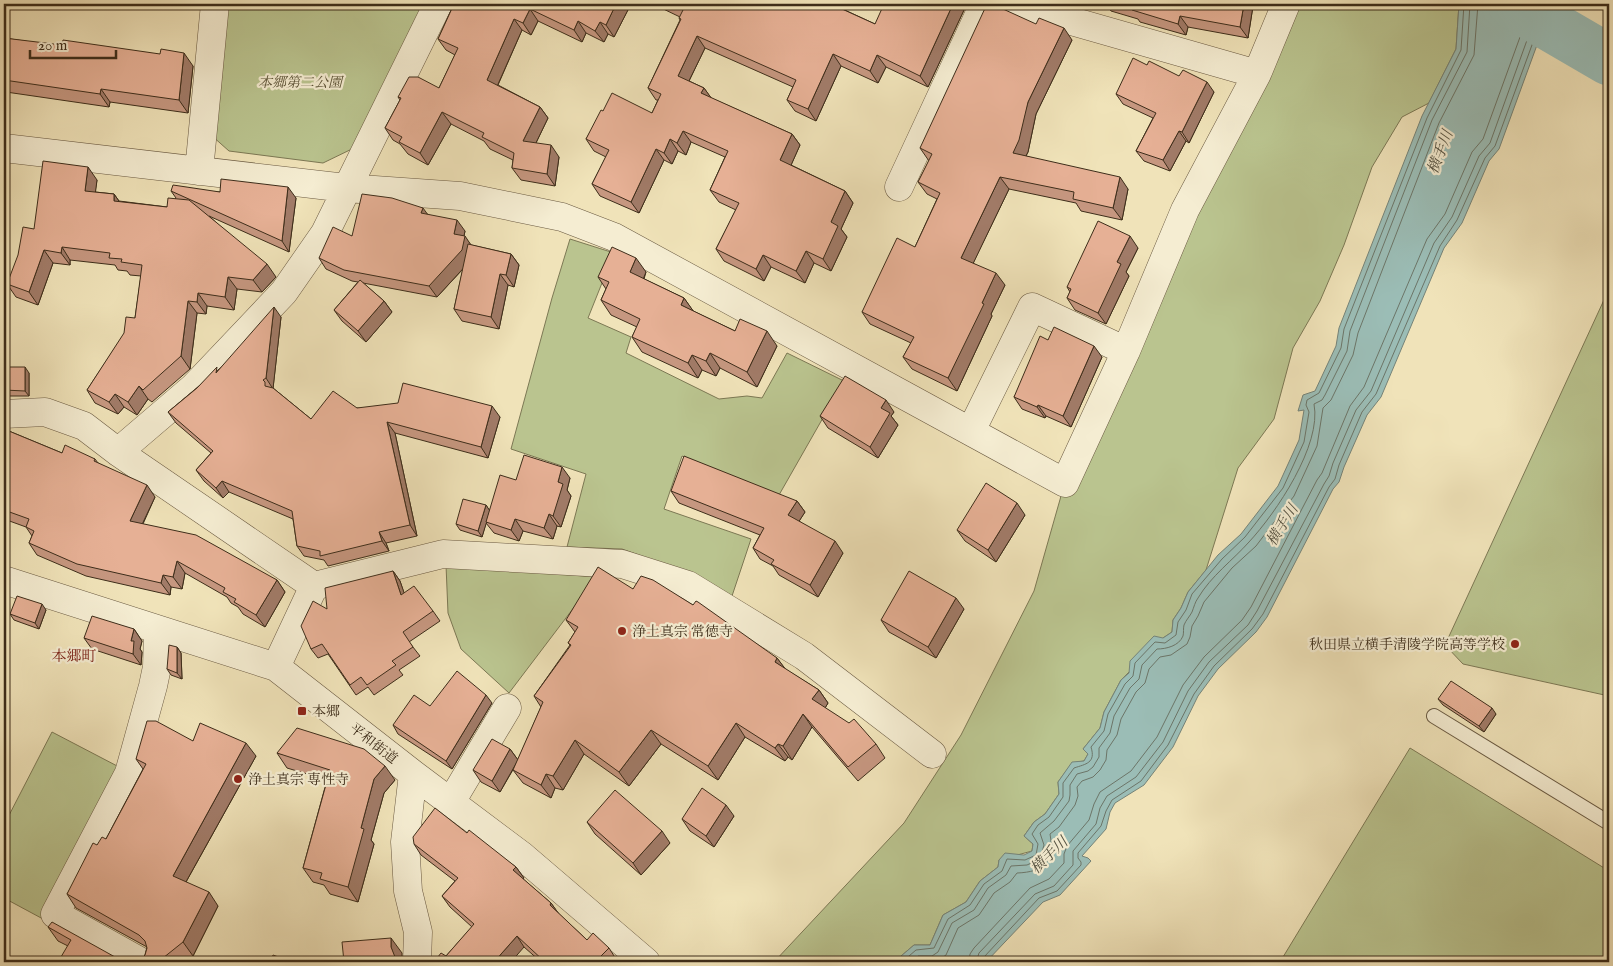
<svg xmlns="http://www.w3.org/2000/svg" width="1613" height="966" font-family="'IM FELL English','Noto Serif JP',serif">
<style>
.green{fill:#bac48f;stroke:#7c7854}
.water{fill:#9bbdb6;stroke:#758378}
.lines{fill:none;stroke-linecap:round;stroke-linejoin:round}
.shore{stroke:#6c7568;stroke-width:1}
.river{stroke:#9bbdb6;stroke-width:51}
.lane-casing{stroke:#6a5a42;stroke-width:16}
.street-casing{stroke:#6a5a42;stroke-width:29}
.lane{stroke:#f5edd2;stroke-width:14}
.street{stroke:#f5edd2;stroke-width:28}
.wall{fill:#c69780;stroke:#3d2d1a}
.shaded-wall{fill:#a17b68;stroke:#3d2d1a}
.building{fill:#e6b095;stroke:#3d2d1a}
.poi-dot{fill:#8f2418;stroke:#f5edd2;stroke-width:2}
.labels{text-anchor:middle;stroke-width:4.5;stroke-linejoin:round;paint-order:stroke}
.park-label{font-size:14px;font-style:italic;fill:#5c5337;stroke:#f5edd2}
.poi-label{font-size:14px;fill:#3d2d1a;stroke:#f5edd2;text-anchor:start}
.street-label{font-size:14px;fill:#3d2d1a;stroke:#f5edd2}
.water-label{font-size:15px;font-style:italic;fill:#545141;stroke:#f5edd2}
.neighbourhood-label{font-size:15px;fill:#7a1f14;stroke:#f5edd2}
</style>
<rect width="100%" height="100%" fill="#f0e3b9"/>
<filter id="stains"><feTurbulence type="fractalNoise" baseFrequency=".004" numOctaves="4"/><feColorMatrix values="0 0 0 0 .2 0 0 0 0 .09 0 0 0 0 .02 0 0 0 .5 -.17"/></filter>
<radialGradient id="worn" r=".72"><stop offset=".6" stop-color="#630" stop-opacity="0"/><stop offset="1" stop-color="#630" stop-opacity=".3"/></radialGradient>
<!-- green -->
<path class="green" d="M226 4H427L356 147 323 163 229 151 211 135Z
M1286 4H1459L1456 49 1429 103 1402 117 1372 167 1344 245 1320 301 1293 348 1274 419 1238 468 1206 570 1188 592 1181 608 1173 620 1172 632 1163 638 1121 680 1104 712 1100 728 1083 749 1088 754 1084 761 1072 763 1058 782 1059 794 1045 814 1034 822 1024 836 1033 844 1032 851 999 860 998 867 980 881 966 902 943 915 930 945H914L894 962H774L904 823 961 735 1034 591 1065 482Z
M570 239 614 253 588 318 631 337 626 353 719 399 747 396 762 398 787 353 844 381 779 495 682 456 664 509 751 539 732 596 688 573 622 549 567 547 586 474 511 449 552 298Z
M1609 289V696L1463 664 1445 645Z
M446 565 597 577 509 693 461 649 448 613Z
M52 732 121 768 43 919 4 898V825Z
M1410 748 1609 871V962H1280Z"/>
<!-- water -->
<path class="water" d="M1459 4H1552L1499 149 1489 161 1462 223 1444 248 1381 397 1367 415 1344 467 1339 482 1333 489 1267 617 1256 632 1218 669 1198 696 1173 747 1144 785 1115 803 1110 812 1106 829 1082 856 1088 858 1091 861 1060 895 1043 902 986 962H894L914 945H930L943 915 966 902 980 881 998 867 999 860 1005 853 1024 855 1032 851 1033 844 1024 836 1034 822 1045 814 1059 794 1058 782 1072 762 1084 761 1088 754 1083 749 1100 728 1104 712 1121 680 1129 673 1130 661 1154 636 1163 638 1172 632 1173 620 1181 608 1188 592 1218 555 1241 534 1278 486 1299 440 1304 410 1298 411 1303 395 1315 391 1336 346 1339 328 1422 116 1456 49Z"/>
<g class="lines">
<!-- shore -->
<path class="shore" d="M902 962 916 950 934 948 948 919 970 905 984 884 1002 871 1007 859 1025 860 1036 855 1038 844 1032 834 1038 825 1049 817 1063 797V783L1074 768C1086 764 1096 763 1091 747L1104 731 1108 714 1125 684 1133 676 1135 663 1155 642 1165 643 1176 635 1178 622 1186 610 1192 594 1222 559 1245 537 1283 488 1304 442 1309 412 1306 405 1307 400 1319 393 1341 348 1344 329 1427 118 1461 50 1464 4
M912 962 918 956H932L938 952 952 923 974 910 988 888 1006 875 1011 866 1027 865 1040 859 1044 845 1040 833 1054 821 1069 801 1070 795V785L1077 774 1088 771 1093 767 1099 757V748L1110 733 1114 716 1130 688 1139 679 1142 665 1157 649C1166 649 1179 646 1183 636 1184 632 1183 629 1184 625 1186 620 1190 616 1192 612 1194 607 1195 602 1198 598 1211 576 1233 560 1249 542 1276 513 1322 445 1314 404L1322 400 1325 395 1347 351 1350 331 1432 120 1467 52 1470 4
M936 962 946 955 958 928 979 915 994 893 1010 882 1017 873C1044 872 1055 862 1050 834L1059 827 1075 805 1078 796 1077 787 1082 781 1093 777 1100 770 1106 760 1107 750 1117 735 1121 719 1136 692 1145 683 1149 669 1160 657 1171 655 1187 644 1190 637 1192 626 1198 616 1204 602 1232 568 1256 546 1294 496 1317 446 1323 408 1331 400 1353 355 1358 333 1439 123 1474 55 1478 4
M969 962 970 954 974 948 1030 888 1049 879 1064 863V854L1067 846 1089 820 1094 804 1100 792 1131 771 1157 737 1183 685 1204 657 1242 620 1251 607 1317 480 1322 473 1350 406 1364 387 1427 239 1445 214 1472 152 1483 139 1532 4
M976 962 979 953 1035 894 1054 886 1073 865V851L1096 824 1100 808 1107 796 1136 777 1163 742 1188 691 1209 662 1248 625 1257 611 1324 484 1329 476 1333 463 1356 410 1371 391 1434 243 1452 217 1479 156 1490 143 1540 4
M982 962 984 957 1039 898 1057 891 1081 865V862L1078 858V853L1101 826 1106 811 1112 800 1141 781 1168 745 1194 694 1214 666 1252 629 1263 614 1329 487 1335 479 1339 465 1362 412 1376 394 1440 246 1457 220 1485 158 1495 146 1547 4"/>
<!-- river -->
<path class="river" d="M1513 4 1609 60"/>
<defs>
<path id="lane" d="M1434 716 1609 823"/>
<path id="street" d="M1012 4 1257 74
M4 148 346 188 460 196 562 217 614 237 1065 483 1126 351 1185 210 1257 74 1286 4
M199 171 215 4
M899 187 984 4
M4 414 45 412 84 426 118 452 314 586 443 554 622 564 688 585 804 656 932 754
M971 431 1032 307 1126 351
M118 452 194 387 284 292 325 233 438 4
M4 580 276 667 413 774 521 855 646 962
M276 667 314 586
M413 774 405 842 408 891 418 932 417 962
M451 802 507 708
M141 962 55 914 129 773 153 686 157 667 158 630"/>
</defs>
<!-- lane casing -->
<use href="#lane" class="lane-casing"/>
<!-- street casing -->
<use href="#street" class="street-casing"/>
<!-- lane -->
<use href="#lane" class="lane"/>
<!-- street -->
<use href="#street" class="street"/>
</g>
<!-- wall -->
<path class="wall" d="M454 4H631L614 37 608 34 604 42 586 33 582 42 538 21 531 35 522 30 498 85 540 107 548 118 536 143 559 157 555 186 521 180 512 168 513 160 490 149 484 141 451 124 428 165 408 154 400 144 393 140 385 128 400 100 398 97 439 88 455 55 446 50 438 39Z
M653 4H834L836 6 875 24 964 10 928 87 886 67 878 83 841 66 816 121 795 111 787 100 793 87 705 48 689 81 704 88 711 98 792 134 800 145 791 165 845 191 853 203 841 229 847 237 831 271 814 263 805 283 771 267 764 281 724 261 716 249 736 210 719 202 710 190 725 157 691 142 686 155 678 151 672 164 664 160 639 213 600 196 592 184 606 157 594 151 586 139 603 111 652 113 658 100H656L648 88 680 20 679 18 680 17Z
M1106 4H1265L1264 7 1253 6 1248 38 1188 27 1186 35 1140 22 1138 19 1111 11Z
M1036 24 1072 40 1036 114 1028 152 1026 156 1128 189 1122 220 1081 211 1076 203 1009 189 973 263 1005 285 991 314 992 316 957 391 912 369 903 357 911 343 870 324 862 312 915 247 937 199 927 194 918 182 929 161 920 148Z
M4 38 193 66 188 113 110 102 109 107 6 92 4 106Z
M1147 65 1214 92 1189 143 1186 141 1170 171 1144 161 1136 151 1153 118 1123 104 1116 94Z
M97 180 95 192 114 194 119 201 167 207 176 198 171 191 220 192 296 198 289 252 209 216 276 277 262 292 237 289 234 310 207 306 206 314 197 313 190 369 152 402 148 399 137 415 124 407 118 414 95 403 87 390 135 318 141 276 130 275 127 271 118 270 115 265 70 260V265L53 263 38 305 16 297 7 284 34 229Z
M427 214 465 231 464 236 471 245 511 254 519 265 514 287 508 285 499 329 462 321 454 309 463 269 437 297 363 283 384 301 392 312 366 342 342 321 334 310 358 282 352 281 326 269 319 258 352 236Z
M1138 248 1126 272 1129 276 1106 324 1075 310 1067 298 1070 292 1067 287Z
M646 272 644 279 684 298 693 311 735 331 777 346 757 387 720 368 716 376 702 370 698 378 642 352 632 337 637 327 611 315 601 300 606 289 598 277Z
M281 317 273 388 311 419 357 408 500 417 488 458 395 433 417 536 386 543 389 551 328 566 324 560 304 556 297 546 293 519 229 492 223 498 204 481 196 470 211 453 176 423 168 412Z
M1048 340 1102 357 1071 427 1046 416 1045 418 1022 409 1014 397Z
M4 367 29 373V396H4Z
M894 412 891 416 898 425 878 458 828 428 820 416Z
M4 429 62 453 95 459 98 463 155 497 143 524 277 580 285 592 265 627 243 614 238 607 231 603 227 597 185 573 182 589 171 587 170 595 86 576 37 555 29 543 32 536 26 527 4 519Z
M570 478 567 490 571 496 561 527 557 526 553 539 523 531 519 541 494 533 486 523 482 537 460 530 456 524 486 505 489 510 516 480Z
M671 491 797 501 805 512 799 521 843 553 818 597 779 575 773 566 760 559 753 548 760 535 679 503Z
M1025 515 996 562 965 541 957 530Z
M393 571 400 581 404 593 433 611 440 621 409 642 420 656 399 670 403 675 374 695 368 687 356 695 328 654 318 658 311 649 327 609Z
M633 589 777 658 785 669 819 690 828 703 825 708 876 744 885 758 858 781 812 727 792 760 788 757 785 761 745 737 718 780 661 744 629 786 584 754 563 790 555 788 551 798 523 783 513 770 514 768 500 792 481 782 473 770 510 749 518 760 541 707 534 696 570 645 568 643 575 632 566 620Z
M964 609 936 658 889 632 881 620Z
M46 610 39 629 14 620 10 614Z
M134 629 142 641 140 649 142 652 141 665 92 649 84 638Z
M177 647 181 653 182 679 171 675 167 669Z
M1438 699 1496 714 1484 732 1443 705Z
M492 703 452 769 398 734 393 725Z
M193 741 256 756 186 882 218 906 193 956 185 962H138L145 955 147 947 76 908 67 894 97 845 106 839 143 769 136 759Z
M277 753 395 780 384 793 371 840 374 844 358 902 330 894 324 885 313 882 303 868 327 780 287 768Z
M734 816 714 847 690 831 682 819Z
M587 822 670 843 641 875 595 834Z
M467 833 516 867 524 878 523 879 551 903 558 913 587 940 609 948 616 959 613 962H541L524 947 434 962 446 956 472 927 450 907 442 896 455 881 421 855 414 844Z
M48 927 125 962 68 946 58 941Z"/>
<!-- shaded-wall -->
<path class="shaded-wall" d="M616 4H631L614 37 606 25Z
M953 4H960L964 10 928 87 920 76Z
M1244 4H1252L1253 6 1248 38 1240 27Z
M530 9 538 21 531 35 523 23Z
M1180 16 1188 27 1186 35 1178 24Z
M514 19 522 30 495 91 487 80Z
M578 21 586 33 582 42 574 30Z
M600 22 608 34 604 42 595 31Z
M1064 28 1072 40 1036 114 1028 152 1021 165 1013 153 1028 102Z
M697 36 705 48 686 87 678 76Z
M184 53 193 66 188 113 179 100Z
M833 54 841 66 816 121 808 109Z
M877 55 886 67 878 83 870 71Z
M1207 82 1214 92 1189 143 1182 132Z
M704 88 712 99 701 93Z
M101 89 110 102 109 107 100 94Z
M4 90 6 92 4 106Z
M540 107 548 118 531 153 523 141Z
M442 112 451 124 428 165 420 153Z
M683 131 691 142 686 155 677 143Z
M1179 131 1186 141 1170 171 1163 160Z
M792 134 800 145 788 172 780 160Z
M670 139 678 151 672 164 664 153Z
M551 145 559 157 555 186 547 174Z
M656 149 664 160 639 213 631 202Z
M88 167 97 180 94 204 85 191Z
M1000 177 1009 189 970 270 961 258Z
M1120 177 1128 189 1122 220 1113 208Z
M288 187 296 198 289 252 282 241Z
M845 191 853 203 841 229 847 237 831 271 823 259 831 222Z
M114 194 123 207 114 201Z
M423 208 431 219 421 213Z
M457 220 465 231 462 245 454 234Z
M465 236 473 248 470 261 437 297 429 286Z
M1130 236 1138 248 1126 272 1129 276 1106 324 1098 313 1117 262Z
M62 247 70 260V265L61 253Z
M44 250 53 263 38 305 29 292Z
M806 251 814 263 805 283 796 271Z
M511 254 519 265 514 287 506 275Z
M763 255 771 267 764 281 756 269Z
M636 258 646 272 640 287 630 272Z
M267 264 276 277 262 292 253 280Z
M996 273 1005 285 991 314 992 316 957 391 948 378 982 303Z
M500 274 508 285 499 329 491 317Z
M228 277 237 289 234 310 225 297Z
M198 293 207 306 206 314 197 302Z
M684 298 694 312 681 305Z
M188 301 197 313 190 369 181 356Z
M384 301 392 312 366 342 358 331Z
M274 307 281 317 273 389 266 378Z
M767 331 777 346 757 387 747 372Z
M1094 346 1102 357 1071 427 1063 416Z
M710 353 720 368 716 376 706 361Z
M692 355 702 370 698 378 688 363Z
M25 367 29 373V396L25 391Z
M139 386 148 399 137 415 128 402Z
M115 394 124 407 118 414 109 402Z
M886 400 894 412 891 416 898 425 878 458 870 447 881 408Z
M1038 405 1046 416 1045 418 1037 407Z
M492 406 500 417 488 458 481 447Z
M387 422 395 433 417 536 410 525Z
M562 467 570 478 567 490 571 496 561 527 553 516 558 482Z
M222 481 229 492 223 498 216 488Z
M147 485 155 497 138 533 130 521Z
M797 501 805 512 796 526 788 515Z
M1017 503 1025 515 996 562 988 550Z
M486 505 490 511 482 537 478 531Z
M549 514 557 526 553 539 544 528Z
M515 519 523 531 519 541 511 530Z
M379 532 386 543 389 551 382 541Z
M835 541 843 553 818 597 810 585Z
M177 561 185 573 182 589 173 577Z
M393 571 400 581 408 604 401 595Z
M163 575 171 587 170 595 161 583Z
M277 580 285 592 265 627 256 615Z
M956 598 964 609 936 658 928 647Z
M42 604 46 610 39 629 35 623Z
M134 629 142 641 140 649 142 652 141 665 133 654 131 641Z
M177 647 181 653 182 679 177 673Z
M777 658 787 671 775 662Z
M819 690 828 703 822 713 812 699Z
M4 691 8 698 4 710Z
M486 695 492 703 452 769 446 761Z
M1492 708 1496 714 1484 732 1479 726Z
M803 714 812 727 792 760 783 746Z
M736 723 745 737 718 780 708 766Z
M651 730 661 744 629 786 619 772Z
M575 740 584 754 563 790 553 776Z
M246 743 256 756 182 889 173 876Z
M778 744 788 757 785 761 775 748Z
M510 749 518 760 500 792 492 781Z
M385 766 395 780 384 793 371 840 374 844 358 902 348 887 361 828 374 779Z
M546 774 555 788 551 798 541 785Z
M726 805 734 816 714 847 706 836Z
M662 831 670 843 641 875 633 863Z
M516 867 524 878 521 881 513 870Z
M209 892 218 906 193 956 183 942Z
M551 903 559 914 550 905Z
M517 936 524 947 511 962H494Z
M391 938 402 953V962H396L391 947Z"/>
<!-- building -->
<path class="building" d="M454 4H616L606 25 600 22 595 31 578 21 574 30 530 9 523 23 514 19 487 80 540 107 523 141 551 145 547 174 512 168 514 153 482 137 484 133 442 112 420 153 399 142 402 137 385 128 401 98 398 97 409 77H418L439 88 458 48 438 39Z
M670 4H831L875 24 884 4H953L920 76 877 55 870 71 833 54 808 109 787 100 796 80 697 36 678 76 704 88 701 93 792 134 780 160 845 191 831 222 838 226 823 259 806 251 796 271 763 255 756 269 716 249 739 203 710 190 728 151 683 131 677 143 670 139 664 153 656 149 631 202 592 184 609 150 586 139 601 110 603 111 612 93 652 113 661 94 648 88 681 19 679 18 683 10Z
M987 4H992L1036 24 1039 18 1064 28 1028 102 1019 140 1013 153 1120 177 1113 208 1073 199 1074 192 1000 177 961 258 996 273 982 303 984 304 948 378 903 357 914 337 862 312 897 238 915 247 940 193 918 182 932 154 920 148Z
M1117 4H1244L1240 27 1180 16 1178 24 1132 10 1133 8Z
M4 38 62 45 63 40 160 54 161 49 184 53 179 100 101 89 100 94 4 80Z
M1133 58 1147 65 1149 61 1179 76 1183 70 1207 82 1182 132 1179 131 1163 160 1136 151 1156 113 1116 94Z
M43 161 88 167 85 191 114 194V201L167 207 168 198 189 200 267 264 253 280 228 277 225 297 198 293 197 302 188 301 181 356 143 390 139 386 128 402 115 394 109 402 87 390 124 333 126 317 135 318 142 265 121 262 122 259 109 258 110 253 62 247 61 253 44 250 29 292 7 284 18 255 23 227 34 229Z
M221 179 288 187 282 241 171 191 173 185 220 192Z
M362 194 392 198 423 208 421 213 457 220 454 234 465 236 462 250 429 286 344 270 319 258 333 227 352 236Z
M1098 221 1130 236 1117 262 1121 264 1098 313 1067 298 1071 289 1067 287Z
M468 244 511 254 506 275 500 274 491 317 454 309Z
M612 247 636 258 630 272 684 298 681 305 735 331 740 319 767 331 747 372 710 353 706 361 692 355 688 363 632 337 640 319 601 300 609 282 598 277Z
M360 280 384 301 358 331 334 310Z
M274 307 266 378 263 380 265 382V386L273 388 311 419 333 391 357 408 398 403 403 383 492 406 481 447 387 422 410 525 379 532 382 541 320 556V551L297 546 292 511 222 481 216 488 196 470 213 451 168 412 197 388 217 367 216 373Z
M1054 327 1094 346 1063 416 1038 405 1037 407 1014 397 1040 336 1048 340Z
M4 367H25V391L4 390Z
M845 376 886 400 881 408 890 413 870 447 820 416Z
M4 429 62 453 65 445 95 459 94 461 147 485 130 521 196 535 277 580 256 615 234 602 236 599 223 592 225 588 177 561 173 577 163 575 161 583 77 564 29 543 34 531 26 527 29 519 4 510Z
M524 455 562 467 558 482 563 484 553 516 549 514 544 528 515 519 511 530 486 522 500 475 516 480Z
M684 456 797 501 788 515 835 541 810 585 771 564 774 560 753 548 764 528 671 491Z
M986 483 1017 503 988 550 957 530Z
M463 499 486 505 478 531 456 524Z
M598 567 633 589 641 576 653 580 693 605 696 601 698 602 777 658 775 662 819 690 812 699 849 723 854 719 876 744 848 767 803 714 783 746 778 744 775 748 736 723 708 766 651 730 619 772 575 740 553 776 546 774 541 785 513 770 543 702 534 696 571 645 568 643 578 627 566 620Z
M393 571 401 595 414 586 433 611 403 632 413 647 392 661 396 665 367 685 361 677 350 685 322 644 311 649 301 626 313 601 327 609 325 588Z
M909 571 956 598 928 647 881 620Z
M17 596 42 604 35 623 10 614Z
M92 616 134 629 131 641H134L133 654 84 638Z
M169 645 177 647V673L167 669Z
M457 671 486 695 446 761 393 725 414 695 430 706Z
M1451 681 1492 708 1479 726 1438 699Z
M147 721H156L193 741 200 723 246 743 173 876 209 892 183 942 158 962H138L145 955 147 948 145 941 139 935 67 894 93 843 97 845 102 837 106 839 146 764 136 759Z
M297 728 364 749 385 766 374 779 361 828 364 829 348 887 320 879 322 873 303 868 330 770 277 753Z
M492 739 510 749 492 781 473 770Z
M702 788 726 805 706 836 682 819Z
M615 790 662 831 633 863 587 822Z
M435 808 467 833 469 830 516 867 513 870 551 903 550 905 587 940 593 933 609 948 595 962H545L517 936 494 962H434L441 953 446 956 474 924 442 896 458 878 414 844 413 837Z
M52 922 124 962H125H58L71 940 48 927Z
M391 938V947L395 957 396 962H344L342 942Z
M273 955 292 962H270Z"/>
<!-- markers -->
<g class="poi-dot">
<circle cx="622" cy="631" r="5"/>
<circle cx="1515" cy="644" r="5"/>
<rect x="297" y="706" width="10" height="10" rx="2.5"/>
<circle cx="238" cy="779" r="5"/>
</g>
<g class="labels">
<!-- park labels -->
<g class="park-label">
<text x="300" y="87">本郷第二公園</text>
</g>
<!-- poi labels -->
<g class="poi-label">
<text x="632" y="636">浄土真宗 常徳寺</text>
<text x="1505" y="649" text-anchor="end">秋田県立横手清陵学院高等学校</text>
<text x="312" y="716">本郷</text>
<text x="248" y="784">浄土真宗 専性寺</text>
</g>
<!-- street labels -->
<g class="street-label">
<text transform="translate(374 743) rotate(38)" y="5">平和街道</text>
</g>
<!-- water labels -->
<g class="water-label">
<text transform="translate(1440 152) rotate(-69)" y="5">横手川</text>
<text transform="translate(1282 525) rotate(-58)" y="5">横手川</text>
<text transform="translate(1049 855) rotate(-44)" y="5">横手川</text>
</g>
<!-- neighbourhood labels -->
<g class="neighbourhood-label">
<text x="74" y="661">本郷町</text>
</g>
</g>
<!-- margin -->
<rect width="1613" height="966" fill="none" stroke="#f0e3b9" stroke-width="20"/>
<rect x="5" y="5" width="1603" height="956" fill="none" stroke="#3d2d1a" stroke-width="2.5"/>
<rect x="10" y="10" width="1593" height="946" fill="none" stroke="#3d2d1a"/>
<!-- scale -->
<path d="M30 50v8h86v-8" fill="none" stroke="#3d2d1a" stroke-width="2.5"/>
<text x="38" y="50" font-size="15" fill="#3d2d1a" stroke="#f5edd2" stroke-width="4" paint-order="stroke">20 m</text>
<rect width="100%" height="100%" filter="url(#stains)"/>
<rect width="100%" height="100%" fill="url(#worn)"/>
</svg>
